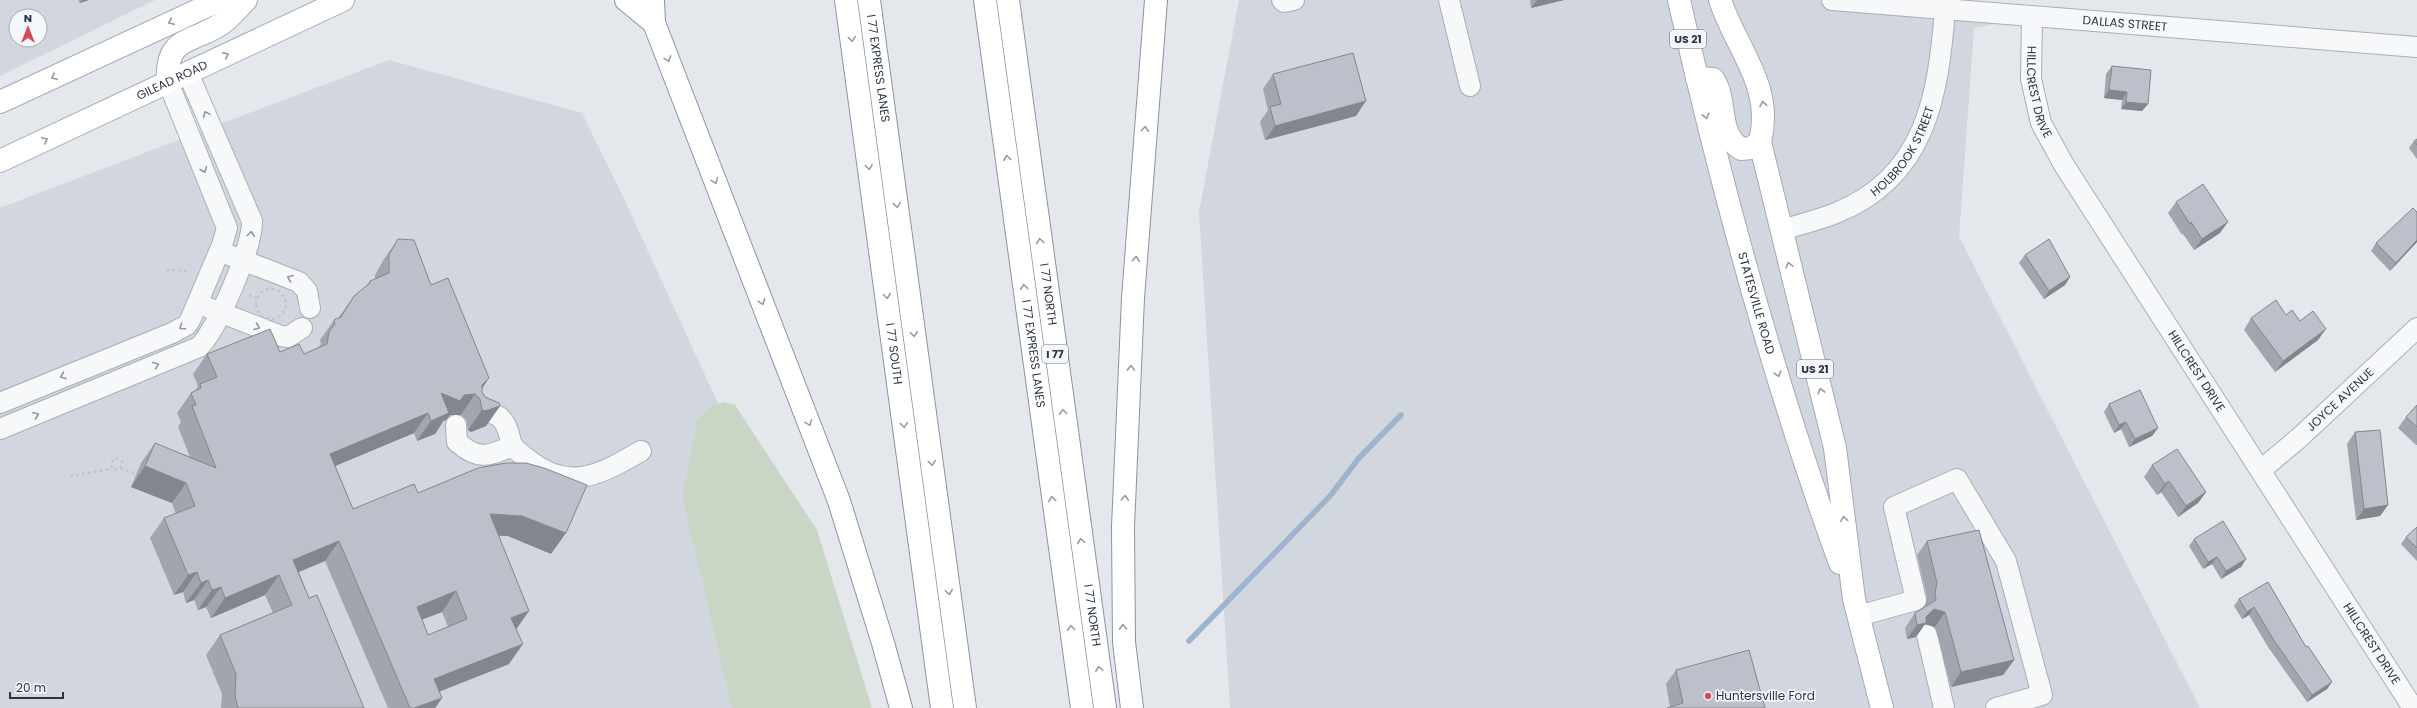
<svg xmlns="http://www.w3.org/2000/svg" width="2417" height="708" font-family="Poppins,sans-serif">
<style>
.built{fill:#d2d6de;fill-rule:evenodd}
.green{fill:#c9d6c5}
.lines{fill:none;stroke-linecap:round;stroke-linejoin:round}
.stream{stroke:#9fb4cc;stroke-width:5.5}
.minor-casing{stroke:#a9aeb7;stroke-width:22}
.major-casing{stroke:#a3abb8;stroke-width:24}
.highway-casing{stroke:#8b94a3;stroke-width:24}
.path{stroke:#c2c5cb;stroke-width:2.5;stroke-dasharray:3 3;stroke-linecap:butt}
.minor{stroke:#f7f8fa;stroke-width:20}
.major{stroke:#fff;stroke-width:22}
.highway{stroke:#fff;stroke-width:22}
.wall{fill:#a1a5ae;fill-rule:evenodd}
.shaded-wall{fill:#83868d}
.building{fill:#bbc0ca;stroke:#83868d;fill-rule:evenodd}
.oneway{stroke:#959aa2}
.oneway2{stroke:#9196a0}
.poi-dot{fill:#d1495b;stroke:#f4f6f9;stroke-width:1.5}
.labels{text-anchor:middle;stroke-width:3.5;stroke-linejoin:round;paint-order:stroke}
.shield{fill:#f4f6f9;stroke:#676e7b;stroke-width:1}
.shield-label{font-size:11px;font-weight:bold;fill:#2b3445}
.street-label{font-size:12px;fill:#2b3445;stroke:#f4f6f9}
.poi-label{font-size:12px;fill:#2b3445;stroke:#f4f6f9;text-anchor:start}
</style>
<rect width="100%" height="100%" fill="#e4e7ec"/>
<!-- built -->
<path class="built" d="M0 0H155L0 76ZM16 16H40V40H16Z
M1239 0H1921L2032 17 1974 28 1959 237 2200 708H1230L1199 212Z
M389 60 582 113 625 201 738 447 814 708H0V208Z"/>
<!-- green -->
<path class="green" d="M723 402 735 405 817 530 872 708H732L682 496 697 421 710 407Z"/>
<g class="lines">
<!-- stream -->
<path class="stream" d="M1189 641 1330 496 1359 458 1401 415"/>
<defs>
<g id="minor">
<path d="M1282 0 1284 2 1294 0"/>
<path d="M1449 0 1470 86"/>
<path id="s1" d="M1832 0 2417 47"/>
<path id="s2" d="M2032 17 2031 79 2041 123 2064 165 2413 708"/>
<path id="s3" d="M1781 230C1799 225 1818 220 1836 213 1926 177 1938 96 1945 10"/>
<path d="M229 255 299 282 307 291 310 308"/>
<path d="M209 308 281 336 288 337 302 328"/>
<path d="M0 403 172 333 187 325 191 318 222 245 227 228 168 82"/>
<path d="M479 409C497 414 504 416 509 434 510 438 511 443 513 446 516 451 524 456 529 460 570 493 603 473 641 451"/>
<path d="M456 425 457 442C479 461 488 456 513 446"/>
<path d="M0 429 199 347C217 330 253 246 252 221L188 73"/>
<path id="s4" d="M2261 470 2299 438 2417 328"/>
<path d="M1858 616 1916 600 1894 507 1957 479 2006 561 2042 695 1996 708"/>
<path d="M1927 635 1944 708"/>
</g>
<g id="major">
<path id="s5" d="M1679 0C1722 190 1773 380 1840 563"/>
<path d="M1720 0C1737 51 1774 86 1760 142L1835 448 1854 599 1882 708"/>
<path d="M1697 78 1713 79C1728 100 1716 133 1741 149L1751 148 1760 142"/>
<path d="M168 82C165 36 191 44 221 24 230 18 238 8 246 0"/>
<path d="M0 102 220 0"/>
<path id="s6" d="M0 161 343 0"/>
</g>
<g id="highway">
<path d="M626 0 654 23"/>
<path d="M653 0 654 23 839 501 883 643 901 708"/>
<path id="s7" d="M846 0 942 708"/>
<path id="s8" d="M869 0 965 708"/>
<path id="s9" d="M985 0 1082 708"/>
<path id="s10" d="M1008 0 1105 708"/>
<path d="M1132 708 1124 642 1123 527 1133 298 1156 0"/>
</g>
</defs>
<!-- minor casing -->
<use href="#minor" class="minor-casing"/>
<!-- major casing -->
<use href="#major" class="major-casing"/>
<!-- highway casing -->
<use href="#highway" class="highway-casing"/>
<!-- path -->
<path class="path" d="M166 270 190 271
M256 304a15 15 0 1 1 30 0a15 15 0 1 1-30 0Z
M249 295 258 298
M121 469 122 461 116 458 113 460 111 465 114 470 121 469 136 474
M70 476 112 469"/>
<!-- minor -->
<use href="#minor" class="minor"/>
<!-- major -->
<use href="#major" class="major"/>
<!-- highway -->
<use href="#highway" class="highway"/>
</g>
<!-- wall -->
<path class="wall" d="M78 0H89L80 3Z
M1530 0H1564L1531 8Z
M2112 66 2148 104 2142 111 2121 109 2122 100 2104 98 2106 74Z
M1273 74 1356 116 1265 140 1260 122 1268 110 1263 89Z
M2417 139V159L2409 148 2414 141Z
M2176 202 2220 233 2194 250 2183 234 2182 235 2168 213Z
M2417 212V242L2390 271 2371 251 2376 243Z
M398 239 431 285 482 388V392L485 397 500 406 486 426 471 432 468 430 466 419 461 415H450L445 421 444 420 435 434 417 441 414 433 335 466 353 509 418 493 551 554 508 536H499L516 630 509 664 439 692 442 698 435 708H388L325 561 299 572 309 598 364 708H221L222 694 206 655 220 635 273 613 265 595 211 618 206 607 198 610 194 600 186 603 183 592 174 595 150 538 164 518 176 514 172 503 131 487 141 463 155 443 190 457 178 427 181 422 177 413 191 393 195 391 198 386 193 374 207 354 280 352 304 354 318 348 321 344 320 340 334 320 338 318 354 296 365 288 370 281 375 279V275L384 259ZM442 612 448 627 428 635 422 619Z
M2025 255 2070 277 2065 285 2044 299 2019 263Z
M2286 315 2300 321 2318 340 2275 372 2244 330 2251 318Z
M2109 404 2158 428 2152 436 2129 447 2121 429 2114 433 2104 412Z
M2417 405V445H2416L2398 428 2406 417Z
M2355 432 2388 505 2380 516 2356 520 2347 444Z
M2152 465 2206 492 2198 503 2178 517 2161 492 2157 495 2144 477Z
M2417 527V561L2401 544 2406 537Z
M2194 539 2246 559 2241 567 2221 579 2212 564 2203 569 2189 546Z
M1927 541 2014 660 2003 675 1951 687 1935 627 1925 624 1916 637 1907 639 1905 628 1915 613 1925 607 1927 597 1917 555Z
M2268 582 2306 647 2332 682 2327 689 2307 702 2268 647 2249 615 2242 619 2234 606 2239 599Z
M1676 670 1765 708 1670 707 1666 684Z"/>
<!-- shaded-wall -->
<path class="shaded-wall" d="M82 0H89L80 3Z
M1537 0H1564L1531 8Z
M2109 90 2127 92 2122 100 2104 98Z
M1366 101 1356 116 1265 140 1275 126Z
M2126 102 2148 104 2142 111 2121 109Z
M2228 222 2220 233 2194 250 2202 239Z
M2417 240V242L2390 271 2396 263Z
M2070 277 2065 285 2044 299 2049 291Z
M2326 329 2318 340 2275 372 2283 361Z
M489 378 477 396 482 385Z
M441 393 464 395 475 394 461 415H450L445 421 444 420 435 434 417 441 431 421 428 413 414 433 316 474 330 454Z
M500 406 486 426 471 432 468 430 482 410Z
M2126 422 2121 429 2114 433 2119 425Z
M2158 428 2152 436 2129 447 2135 439Z
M145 466 186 483 172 503 131 487Z
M2169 481 2161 492 2157 495 2165 484Z
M2206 492 2198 503 2178 517 2186 506Z
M2388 505 2380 516 2356 520 2364 509Z
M490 514 522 516 566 533 551 554 508 536 476 534Z
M339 541 325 561 281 579 293 560Z
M2217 557 2212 564 2203 569 2208 562Z
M2246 559 2241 567 2221 579 2226 571Z
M197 572 183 592 174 595 188 575Z
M279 575 265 595 211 618 225 598Z
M208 580 194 600 186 603 201 583Z
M221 587 206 607 198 610 212 590Z
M456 591 442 612 403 627 417 607Z
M2254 607 2249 615 2242 619 2247 612Z
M1934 609 1945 612 1935 627 1925 624 1916 637 1907 639 1917 625Z
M529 611 515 631 511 618Z
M523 644 509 664 420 699 434 679Z
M2014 660 2003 675 1951 687 1961 672Z
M2332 682 2327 689 2307 702 2312 695Z
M442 698 435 708H414Z"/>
<!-- building -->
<path class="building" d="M1353 53 1366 101 1275 126 1270 107 1281 104 1273 74Z
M2112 66 2151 70 2148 104 2126 102 2127 92 2109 90Z
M2417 139V145L2414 141Z
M2203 184 2228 222 2202 239 2191 222 2190 224 2176 202Z
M2413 208 2417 212V240L2396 263 2376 243Z
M398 239 414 240 431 285 448 278 489 378 482 385V392L485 397 499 403 500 406 485 411 482 410 480 399 475 394 464 395 460 401 441 393 449 413 431 421 428 413 330 454 353 509 414 484 418 493 478 468 506 463H526L544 468 587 485 566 533 522 516 490 514 529 611 511 618 523 644 434 679 442 698 414 708H410L339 541 293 560 309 598 317 595 364 708H238L235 696 236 674 220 635 292 605 279 575 225 598 221 587 212 590 208 580 201 583 197 572 188 575 164 518 195 506 186 483 145 466 155 443 216 468 192 406 196 405 191 393 201 388 200 384 217 377 207 354 270 329 280 352 299 344 304 354 327 344 329 332 335 324 334 320 341 317 354 296 370 283V281L389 273V255ZM456 591 467 619 428 635 417 607Z
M2049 239 2070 277 2049 291 2025 255Z
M2276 300 2286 315 2292 310 2300 321 2313 311 2326 329 2283 361 2251 318Z
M2140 390 2158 428 2135 439 2126 422 2119 425 2109 404Z
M2417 405V427L2406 417Z
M2380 430 2388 505 2364 509 2355 432Z
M2177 449 2206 492 2186 506 2169 481 2165 484 2152 465Z
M2223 521 2246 559 2226 571 2217 557 2208 562 2194 539Z
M2417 527V548L2406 537Z
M1979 530 2014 660 1961 672 1945 612 1934 609 1926 617V623L1917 625 1915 613 1936 600 1935 593 1937 583 1927 541Z
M2268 582 2306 647 2308 646 2332 682 2312 695 2273 639 2254 607 2247 612 2239 599Z
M1749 650 1765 708H1667L1683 703 1676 670Z"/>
<!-- one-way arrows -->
<defs><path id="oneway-chevron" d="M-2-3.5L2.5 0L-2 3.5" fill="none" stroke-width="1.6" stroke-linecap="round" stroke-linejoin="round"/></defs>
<g class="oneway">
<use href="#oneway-chevron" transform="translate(171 22) rotate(155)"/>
<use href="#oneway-chevron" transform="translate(852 39) rotate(82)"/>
<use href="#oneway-chevron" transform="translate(226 55) rotate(-25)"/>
<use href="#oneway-chevron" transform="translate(668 59) rotate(69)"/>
<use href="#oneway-chevron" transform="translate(54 77) rotate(155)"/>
<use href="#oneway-chevron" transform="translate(1763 104) rotate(-100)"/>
<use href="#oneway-chevron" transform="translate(1706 116) rotate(76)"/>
<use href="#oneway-chevron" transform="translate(1145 129) rotate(-85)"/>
<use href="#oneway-chevron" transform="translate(45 140) rotate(-25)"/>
<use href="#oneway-chevron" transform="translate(1007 158) rotate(-97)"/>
<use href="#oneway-chevron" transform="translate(869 167) rotate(82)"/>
<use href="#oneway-chevron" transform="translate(715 181) rotate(69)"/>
<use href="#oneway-chevron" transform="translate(897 205) rotate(82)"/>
<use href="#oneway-chevron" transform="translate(1040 241) rotate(-97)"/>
<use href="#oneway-chevron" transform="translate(1136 259) rotate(-86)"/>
<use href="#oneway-chevron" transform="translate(1789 265) rotate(-104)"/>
<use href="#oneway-chevron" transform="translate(1024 287) rotate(-97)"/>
<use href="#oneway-chevron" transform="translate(887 296) rotate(82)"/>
<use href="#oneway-chevron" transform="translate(762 302) rotate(69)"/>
<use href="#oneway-chevron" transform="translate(914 334) rotate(82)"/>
<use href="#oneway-chevron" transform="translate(1131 368) rotate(-88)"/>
<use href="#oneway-chevron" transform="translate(1778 374) rotate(73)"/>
<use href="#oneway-chevron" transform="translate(1821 391) rotate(-104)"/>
<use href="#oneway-chevron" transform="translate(1063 412) rotate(-98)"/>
<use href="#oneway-chevron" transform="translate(809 423) rotate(69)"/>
<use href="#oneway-chevron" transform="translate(904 425) rotate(82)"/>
<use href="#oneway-chevron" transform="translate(932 463) rotate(82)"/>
<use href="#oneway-chevron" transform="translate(1125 498) rotate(-87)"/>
<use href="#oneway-chevron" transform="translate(1052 499) rotate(-98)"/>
<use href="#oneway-chevron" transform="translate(1844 519) rotate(-97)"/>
<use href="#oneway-chevron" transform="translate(1081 541) rotate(-98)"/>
<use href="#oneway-chevron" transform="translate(949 592) rotate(82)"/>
<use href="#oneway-chevron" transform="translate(1123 627) rotate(-91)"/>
<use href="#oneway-chevron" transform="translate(1071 628) rotate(-98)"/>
<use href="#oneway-chevron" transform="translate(1099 669) rotate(-98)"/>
</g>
<g class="oneway2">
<use href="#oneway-chevron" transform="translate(206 114) rotate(-114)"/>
<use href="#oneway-chevron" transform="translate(204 170) rotate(67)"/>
<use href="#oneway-chevron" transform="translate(251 234) rotate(-83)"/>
<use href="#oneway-chevron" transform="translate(290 278) rotate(-158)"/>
<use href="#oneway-chevron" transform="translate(182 327) rotate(145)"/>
<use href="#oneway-chevron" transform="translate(257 327) rotate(21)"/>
<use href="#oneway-chevron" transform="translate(156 365) rotate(-23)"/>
<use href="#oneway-chevron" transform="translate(63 376) rotate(158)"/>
<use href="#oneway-chevron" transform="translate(36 415) rotate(-22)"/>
</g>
<!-- markers -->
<circle class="poi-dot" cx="1708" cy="696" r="4"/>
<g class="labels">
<!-- shield labels -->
<g class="shield">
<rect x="1670" y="30" width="36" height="18" rx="3"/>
<rect x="1042" y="345" width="26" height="18" rx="3"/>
<rect x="1797" y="360" width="36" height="18" rx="3"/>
</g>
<g class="shield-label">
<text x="1688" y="43">US 21</text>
<text x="1055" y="358">I 77</text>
<text x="1815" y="373">US 21</text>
</g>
<!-- street labels -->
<g class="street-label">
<text dy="4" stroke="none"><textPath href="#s1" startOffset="294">DALLAS STREET</textPath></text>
<text dy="4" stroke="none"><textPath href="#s8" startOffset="69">I 77 EXPRESS LANES</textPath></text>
<text dy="4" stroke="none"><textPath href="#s6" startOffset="190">GILEAD ROAD</textPath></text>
<text dy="4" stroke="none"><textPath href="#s2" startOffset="76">HILLCREST DRIVE</textPath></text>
<text dy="4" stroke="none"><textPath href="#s3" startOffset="152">HOLBROOK STREET</textPath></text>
<text dy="4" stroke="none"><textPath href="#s10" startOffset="297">I 77 NORTH</textPath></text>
<text dy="4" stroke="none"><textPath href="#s5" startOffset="313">STATESVILLE ROAD</textPath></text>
<text dy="4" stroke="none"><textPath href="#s7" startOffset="357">I 77 SOUTH</textPath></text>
<text dy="4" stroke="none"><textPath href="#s9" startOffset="357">I 77 EXPRESS LANES</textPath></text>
<text dy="4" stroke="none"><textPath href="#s2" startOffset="400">HILLCREST DRIVE</textPath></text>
<text dy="4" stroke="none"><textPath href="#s4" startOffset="106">JOYCE AVENUE</textPath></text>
<text dy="4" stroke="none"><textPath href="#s10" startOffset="621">I 77 NORTH</textPath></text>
<text dy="4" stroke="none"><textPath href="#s2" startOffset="724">HILLCREST DRIVE</textPath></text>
</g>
<!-- poi labels -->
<g class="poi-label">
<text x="1716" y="700">Huntersville Ford</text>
</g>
</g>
<!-- north arrow -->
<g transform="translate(28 28)"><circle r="19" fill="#f4f6f9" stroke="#a4a8b1"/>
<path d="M0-3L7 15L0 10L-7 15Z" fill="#d1495b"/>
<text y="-6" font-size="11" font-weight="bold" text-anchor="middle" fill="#2b3445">N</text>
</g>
<!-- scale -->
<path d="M10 692v6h53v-6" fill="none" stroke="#2b3445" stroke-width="2"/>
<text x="16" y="692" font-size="12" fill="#2b3445" stroke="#f4f6f9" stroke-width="3" paint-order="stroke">20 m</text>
</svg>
